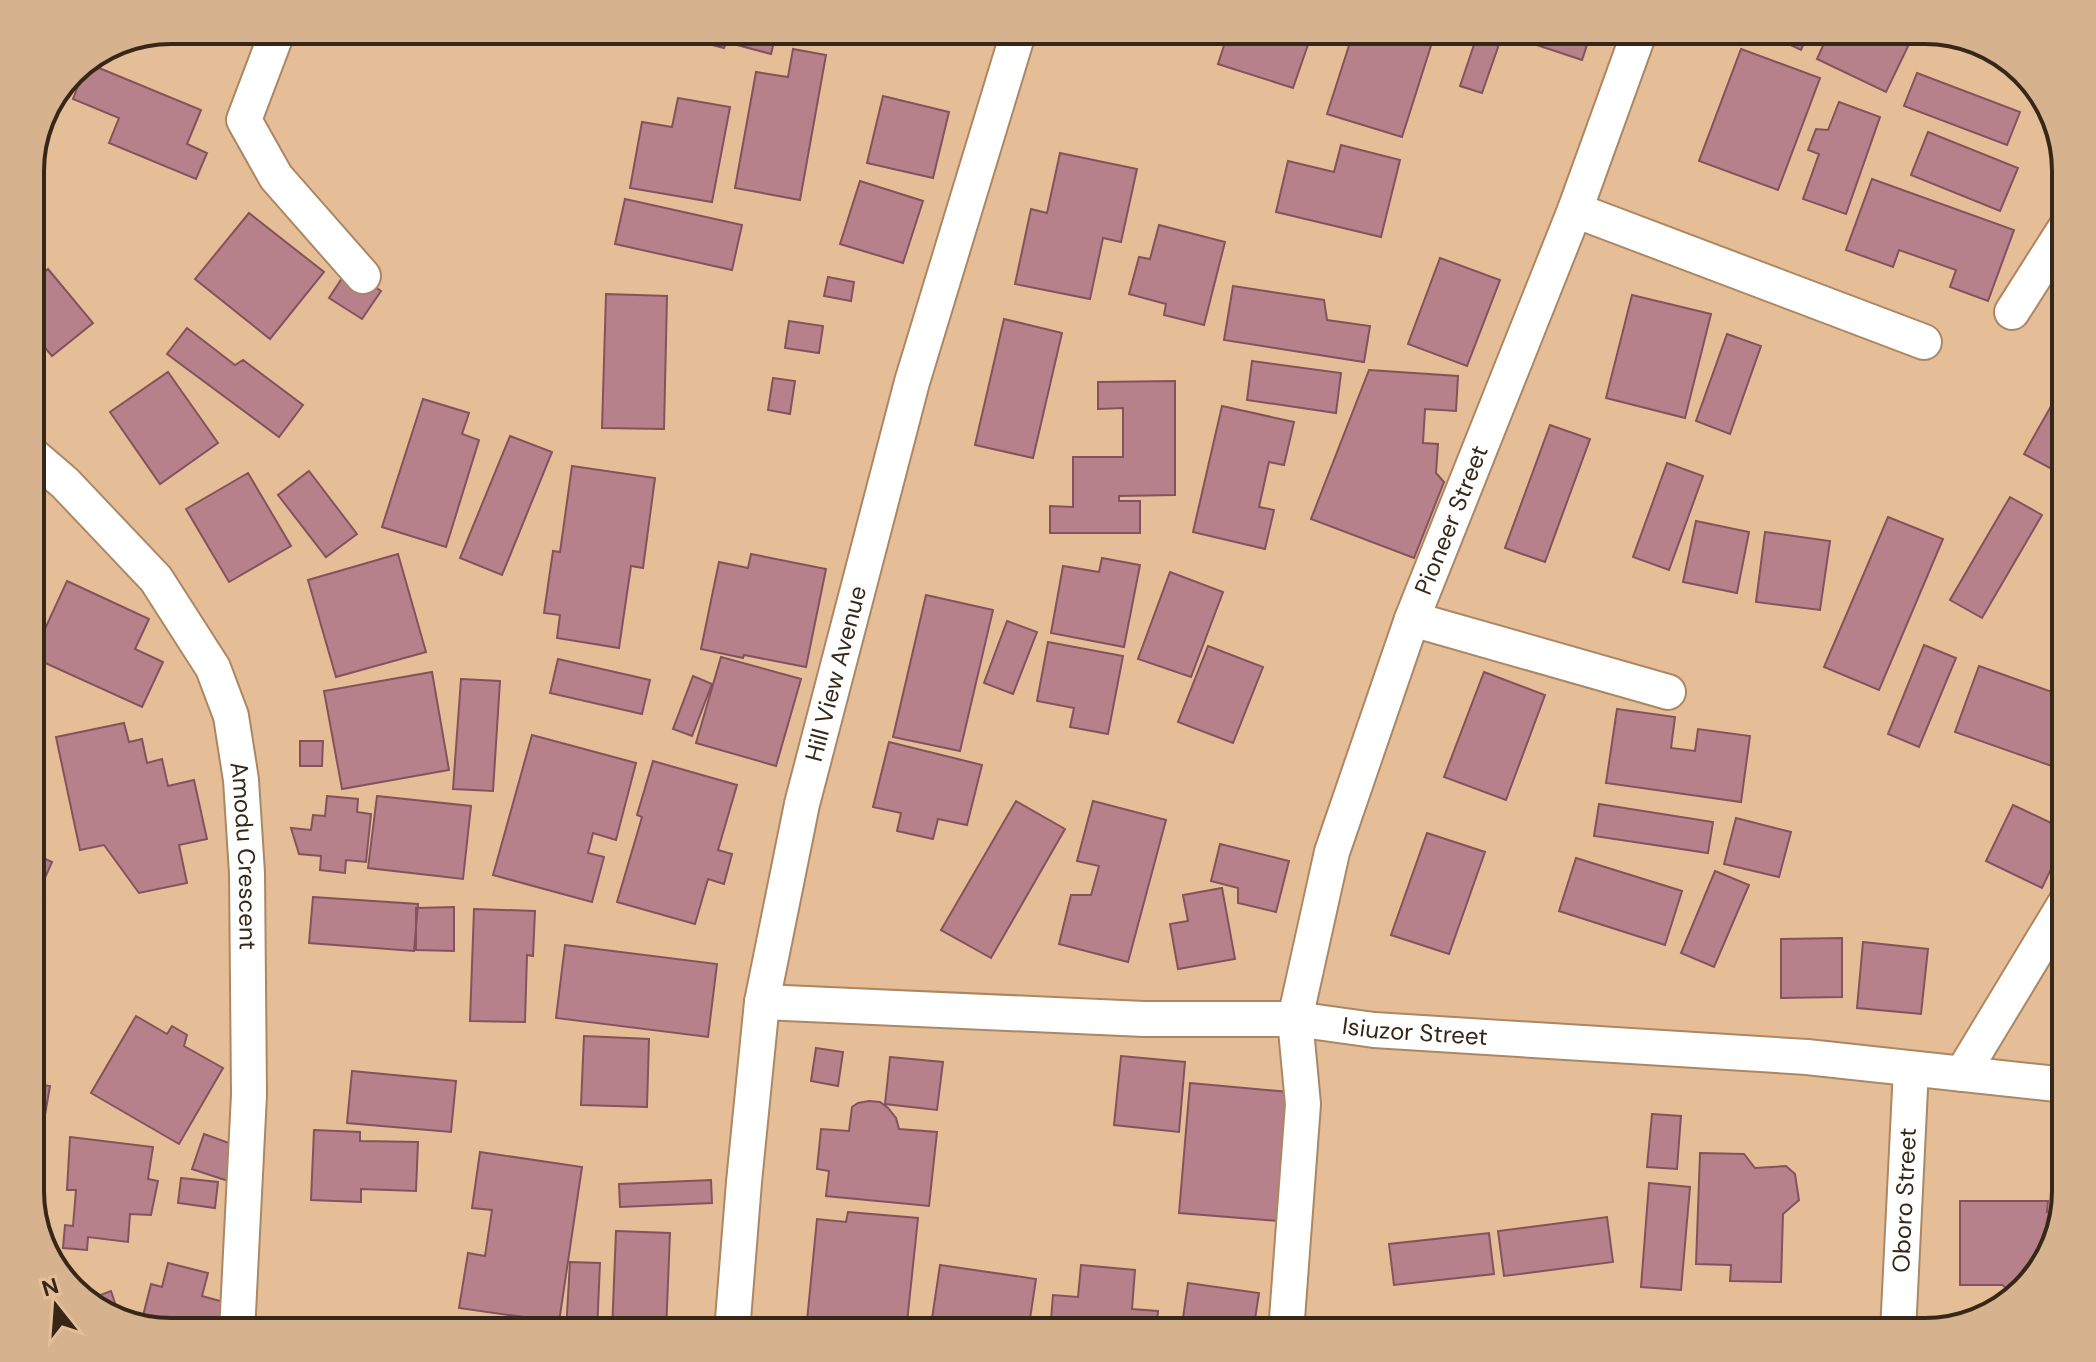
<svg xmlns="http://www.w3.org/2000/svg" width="2096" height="1362" font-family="'DM Sans',sans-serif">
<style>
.building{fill:#b6818b;stroke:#84525d;stroke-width:2}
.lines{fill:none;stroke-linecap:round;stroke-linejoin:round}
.minor-casing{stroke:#ac8763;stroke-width:38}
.minor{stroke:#fff;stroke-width:34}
.labels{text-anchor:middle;stroke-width:8;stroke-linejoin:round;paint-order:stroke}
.street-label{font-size:24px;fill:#362718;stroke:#e5be98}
.rim{fill:none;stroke:#362718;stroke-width:4}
</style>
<rect width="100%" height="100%" fill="#e5be98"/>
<!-- building -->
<path class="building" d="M232 30H264L259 42Z
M696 30H777L771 54 726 42 724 48 693 40Z
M1229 30H1313L1293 88 1218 64Z
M1354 30H1436L1402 137 1327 114Z
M1479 30H1504L1482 93 1460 86Z
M1535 30H1592L1582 60 1531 43Z
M1759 30H1810L1801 50Z
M1830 30H1888L1911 40 1886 92 1817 59Z
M793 49 826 55 800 200 735 188 756 72 788 77Z
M1741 49 1820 78 1778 190 1699 161Z
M87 63 201 110 187 144 207 153 196 179 109 143 119 118 73 99Z
M1917 73 2020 112 2007 145 1904 106Z
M883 96 949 112 933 178 867 163Z
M678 98 730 107 712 202 630 188 642 122 672 127Z
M1839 102 1880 117 1846 214 1803 199 1819 154 1808 150 1816 129 1828 130Z
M1928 132 2018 168 2000 211 1911 175Z
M1341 145 1400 160 1381 237 1276 212 1288 161 1334 172Z
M1060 153 1137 169 1121 242 1103 238 1090 299 1015 284 1031 209 1047 213Z
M1872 179 2014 230 1988 301 1950 287 1956 270 1899 250 1893 267 1846 250Z
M860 181 923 201 903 263 840 244Z
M625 199 742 225 732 270 615 244Z
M249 213 324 272 270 339 195 279Z
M1159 225 1225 242 1204 325 1164 315 1166 304 1129 294 1139 257 1150 259Z
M1440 258 1500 280 1467 366 1408 344Z
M48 269 93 323 52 356 42 344 30 353V283Z
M348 269 381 291 362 319 329 298Z
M828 277 854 282 851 301 824 296Z
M1233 286 1324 300 1327 320 1370 326 1364 362 1224 340Z
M606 294 667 296 664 429 602 428Z
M1632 295 1711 314 1685 418 1606 398Z
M1004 319 1062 333 1033 458 975 445Z
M789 321 823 326 819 353 785 348Z
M187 328 235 365 243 360 303 405 279 437 167 354Z
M1727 334 1761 346 1730 434 1696 421Z
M1252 361 1341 373 1336 413 1247 400Z
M1369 370 1458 376 1456 411 1425 409 1423 443 1438 444 1436 473 1444 482 1414 558 1311 519Z
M168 372 218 443 160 484 110 412Z
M773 378 795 381 790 414 768 410Z
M1175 381V495L1119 496V501H1140V533H1050V506L1073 507V457H1123V408L1098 409V382Z
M2059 392 2066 396 2065 476 2024 454Z
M423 399 469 413 462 434 479 440 446 547 382 527Z
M1222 406 1294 422 1284 465 1269 462 1259 507 1274 510 1265 549 1193 532Z
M1550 425 1590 439 1545 562 1505 548Z
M510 436 552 452 502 575 460 558Z
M1667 463 1703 476 1669 570 1633 557Z
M572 466 655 478 643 568 631 566 619 648 557 638 560 615 544 613 553 551 560 552Z
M309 471 357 534 326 557 278 495Z
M248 473 291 546 229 582 186 509Z
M2010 497 2042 515 1982 618 1950 600Z
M1888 517 1943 539 1879 690 1824 667Z
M1696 521 1749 532 1737 593 1683 582Z
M1765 532 1830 541 1820 610 1756 602Z
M398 554 426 652 336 677 308 580Z
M751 554 826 569 806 667 744 655 743 658 701 649 719 562 748 568Z
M1102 558 1140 565 1124 647 1051 633 1063 566 1099 572Z
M1170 572 1223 592 1191 677 1138 659Z
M67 581 149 619 135 649 163 662 142 707 32 657Z
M926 595 993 610 960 751 893 737Z
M2066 595V628L2053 621Z
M1007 621 1037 632 1013 694 984 683Z
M1048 642 1123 656 1108 734 1070 727 1074 708 1037 701Z
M1924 645 1956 658 1919 747 1888 734Z
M1208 646 1263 667 1233 743 1178 722Z
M721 657 801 679 776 766 696 743Z
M558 659 650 680 642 714 550 693Z
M1979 666 2066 697V771L1955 732Z
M432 672 449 770 342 789 324 691Z
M1484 672 1545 695 1506 800 1444 777Z
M30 674 44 680 30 709Z
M693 676 712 684 692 736 673 729Z
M461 679 500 681 493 791 453 789Z
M1617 709 1675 717 1671 748 1695 751 1698 729 1750 736 1741 802 1606 783Z
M124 723 129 742 142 739 147 763 162 759 168 786 194 780 207 839 179 845 187 883 139 893 104 845 80 850 56 737Z
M532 735 636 763 616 840 593 833 588 853 604 857 592 902 493 875Z
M300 741H323L322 766H300Z
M889 742 982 765 967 825 938 819 933 839 897 831 901 813 873 807Z
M653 761 737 785 718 850 732 854 724 884 708 879 695 924 617 902 642 817 637 815Z
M327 796 358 799 357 812 371 814 366 862 346 860 345 873 320 870 321 856 299 854 291 828 311 830 313 815 325 816Z
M377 796 471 806 463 879 368 868Z
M1016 801 1065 829 991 958 941 930Z
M1093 801 1166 820 1128 962 1059 944 1071 895H1091L1099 866 1077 861Z
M1599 804 1713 822 1708 853 1594 836Z
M2013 805 2066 830V838L2042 888 1986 861Z
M1736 818 1791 832 1779 877 1724 864Z
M1427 833 1485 852 1449 954 1391 935Z
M1220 844 1289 861 1276 912 1238 903V888L1211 881Z
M30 852 52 862 36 898 45 902 30 934Z
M1576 858 1682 891 1665 945 1559 911Z
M1715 871 1749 885 1714 967 1681 953Z
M1222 888 1235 959 1178 969 1170 924 1188 921 1183 895Z
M313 897 418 904 414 951 309 943Z
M454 907V951L416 950V908Z
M474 909 535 911 533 956 527 955 525 1022 470 1021Z
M1842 938V997L1781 998V939Z
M1863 942 1928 949 1921 1014 1857 1008Z
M565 945 717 964 708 1037 556 1018Z
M136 1016 167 1034 172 1026 187 1035 184 1046 223 1068 179 1144 91 1093Z
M584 1036 649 1039 647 1107 581 1105Z
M816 1048 843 1052 838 1086 811 1081Z
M1121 1056 1185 1062 1179 1132 1114 1125Z
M890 1057 943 1062 937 1110 885 1104Z
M352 1071 456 1081 451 1132 347 1123Z
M30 1083 50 1086 45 1115 30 1113Z
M1190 1083 1289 1092 1278 1221 1179 1213Z
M869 1101 880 1102 888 1108 896 1118 899 1129 937 1132 929 1206 826 1196 829 1171 817 1169 821 1129 849 1131 852 1107 858 1103Z
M1652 1114 1681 1116 1677 1169 1647 1167Z
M314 1130 360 1132V1141L418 1142 416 1191 361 1189V1202L311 1200Z
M204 1134 240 1147 228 1181 192 1169Z
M70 1137 153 1147 148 1179 158 1181 151 1215 130 1214 128 1242 88 1237 87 1250 63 1248 65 1225 73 1226 76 1190H67Z
M480 1152 582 1167 559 1322 459 1308 468 1253 485 1256 492 1210 472 1208Z
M1700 1153 1744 1154 1755 1168 1786 1166 1795 1174 1799 1200 1783 1214 1781 1282 1730 1281 1731 1265 1696 1264Z
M181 1178 218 1182 215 1208 178 1203Z
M711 1180 712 1203 620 1207 619 1184Z
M1649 1183 1690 1187 1681 1290 1641 1287Z
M1960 1201H2048L2047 1212H2059L2042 1269 2015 1294 2002 1285H1960Z
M848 1212 918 1218 906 1332 806 1331 817 1219 846 1222Z
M1607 1217 1613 1262 1504 1276 1498 1231Z
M616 1231 670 1233 666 1332H612Z
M1489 1233 1494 1274 1394 1285 1389 1244Z
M570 1262 600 1263 597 1332H566Z
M168 1263 208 1273 202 1296 231 1304 224 1332H171L127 1319 128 1312 143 1316 151 1284 162 1287Z
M940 1265 1036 1279 1028 1332H930Z
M1081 1265 1135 1270 1132 1309 1158 1311 1156 1332H1050L1053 1295 1078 1297Z
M1188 1283 1259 1293 1253 1332H1181Z
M111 1291 118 1312 112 1314 93 1308 89 1304 87 1300Z
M337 1321 387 1322 386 1332H337Z
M1822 1322 1823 1332H1735V1324Z"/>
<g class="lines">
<defs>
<g id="minor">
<path d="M278 30 244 120 276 177 363 276"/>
<path d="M1575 210 1924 342"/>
<path d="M2012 312 2066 227"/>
<path id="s1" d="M30 453 65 483 156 579 213 668 231 716 241 780 247 873 249 1095 237 1332"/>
<path d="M1412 619 1668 692"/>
<path id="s2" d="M762 1002 1144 1019H1295L1374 1030 1807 1057 2066 1085"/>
<path d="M1962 1074 2066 902"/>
<path id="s3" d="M732 1332 744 1182 762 1002 802 804 912 382 1019 30"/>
<path id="s4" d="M1286 1332 1303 1104 1295 1019 1332 852 1412 619 1575 210 1640 30"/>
<path id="s5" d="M1898 1332 1911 1069"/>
</g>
</defs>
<!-- minor casing -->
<use href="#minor" class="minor-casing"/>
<!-- minor -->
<use href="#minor" class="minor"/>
</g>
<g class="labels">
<!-- street labels -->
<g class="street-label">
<text dy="8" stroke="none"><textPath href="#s4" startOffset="838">Pioneer Street</textPath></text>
<text dy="8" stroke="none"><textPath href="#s3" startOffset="668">Hill View Avenue</textPath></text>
<text dy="8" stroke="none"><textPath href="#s1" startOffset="476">Amodu Crescent</textPath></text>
<text dy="8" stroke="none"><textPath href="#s2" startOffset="654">Isiuzor Street</textPath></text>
<text dy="8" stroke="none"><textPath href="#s5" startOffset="132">Oboro Street</textPath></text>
</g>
</g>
<!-- crop -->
<path d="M0 0H2096V1362H0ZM171 44H1925A127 127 0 0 1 2052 171V1191A127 127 0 0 1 1925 1318H171A127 127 0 0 1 44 1191V171A127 127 0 0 1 171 44Z" fill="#d7b28e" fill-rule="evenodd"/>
<path class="rim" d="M171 44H1925A127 127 0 0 1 2052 171V1191A127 127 0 0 1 1925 1318H171A127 127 0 0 1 44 1191V171A127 127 0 0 1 171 44Z"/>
<!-- north arrow -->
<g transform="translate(56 1306) rotate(343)" stroke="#e5be98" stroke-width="6" paint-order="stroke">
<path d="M0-6L14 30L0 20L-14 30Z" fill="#362718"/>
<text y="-12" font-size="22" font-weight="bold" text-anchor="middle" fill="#362718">N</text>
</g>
</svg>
